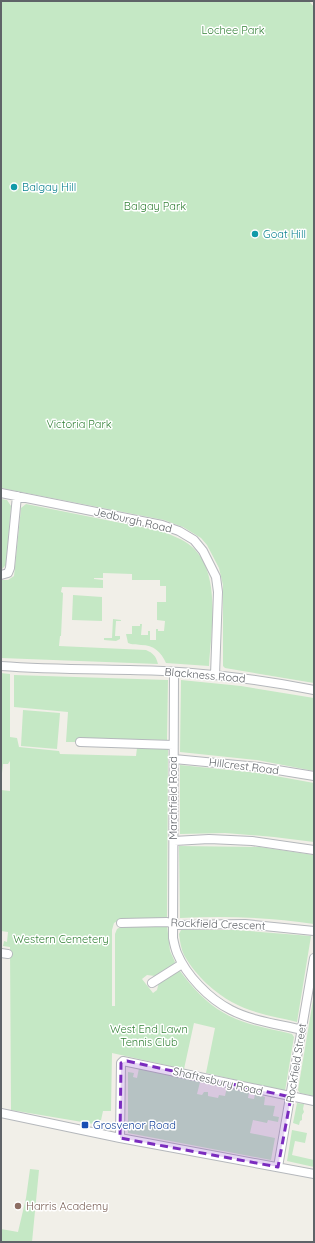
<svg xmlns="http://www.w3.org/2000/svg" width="315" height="1243" font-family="Quicksand,sans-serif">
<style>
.green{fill:#c5e8c5}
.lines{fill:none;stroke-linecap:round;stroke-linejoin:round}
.minor-casing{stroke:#b5b8bc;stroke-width:10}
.minor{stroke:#fff;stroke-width:8}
.marked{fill:#7b2cbf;fill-opacity:0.2;stroke:#7b2cbf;stroke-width:3;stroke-dasharray:8 5;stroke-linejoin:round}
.culture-dot{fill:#0f9aa8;stroke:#fff;stroke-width:1.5}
.transit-dot{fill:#1a4fb4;stroke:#fff;stroke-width:1.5}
.education-dot{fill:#8d6e63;stroke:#fff;stroke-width:1.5}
.labels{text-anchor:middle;stroke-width:3;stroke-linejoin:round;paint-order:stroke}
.park-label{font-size:11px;fill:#348238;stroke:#fff}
.culture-label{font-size:11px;fill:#0d838f;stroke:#fff;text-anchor:start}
.street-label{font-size:11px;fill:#5f6368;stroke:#fff}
.transit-label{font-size:11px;fill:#164399;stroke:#fff;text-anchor:start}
.education-label{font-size:11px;fill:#785e54;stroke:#fff;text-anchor:start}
</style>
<rect width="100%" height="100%" fill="#f1efe8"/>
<!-- green -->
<path class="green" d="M1 1H309L314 7V683L225 668 223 666V585L219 568 207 545 201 538 183 527 164 520 1 488Z
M1 499 7 500 11 506 6 565 1 570Z
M26 504 161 531C171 535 183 539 191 546 222 572 211 630 209 666L166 663C161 652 154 645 141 645 136 644 132 645 128 643L126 634H132V626H140V624H142L141 635H148V631H150V640H156V629H158V631H164L165 621 157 620V602H166V586H160V580H132V574L103 573V578H94V579L103 580V588L62 587 61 592 63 593 61 636H60L59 646 146 650C153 653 156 656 158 664L1 658V580H8L14 576 21 508Z
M73 595 102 597V621L72 620Z
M113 619 121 620V621H116L115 636H120V639L116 641 104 640V638H112Z
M1 673 10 674V737L17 738 19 747 59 751 60 754 136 756 137 748 168 749 167 919 119 920 114 923 112 930V1006H115V934L117 929 122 926 167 925 170 951 175 962 174 964 155 976 147 975 142 979 153 993 157 990 159 982 177 971H180C192 987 206 1003 224 1013 245 1025 270 1029 292 1034L294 1037 285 1091 206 1073 215 1028 194 1023 184 1069 112 1053 111 1111H103L100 1125 11 1110 10 947 3 946 4 941 7 942 8 932 1 931V790L10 791V761L8 764H3L1 782Z
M14 675 168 680 167 740 79 738V742H66L68 712 14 707Z
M181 680 241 686 314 698V771L257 760 180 752Z
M23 710 60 713 57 749 21 746Z
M180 765 259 773 314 783V842L274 837 225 833 180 834Z
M179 846 260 847 314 855V924C270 917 224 916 180 918Z
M181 930H236L311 936 297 1022C259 1013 237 1011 207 984 199 976 190 966 184 955 181 949 180 941 179 934Z
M314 994V1096L300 1093 298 1090Z
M139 1068 200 1082 197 1094 202 1095 204 1092H208V1096L218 1098 219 1095 225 1096 227 1087 249 1093 248 1098 254 1099 255 1094 265 1097 264 1105 275 1106 273 1116 279 1117 278 1122 268 1120 267 1123 253 1120 250 1133 275 1138 271 1160 128 1133V1072L134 1073 133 1077 137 1078Z
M297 1103 304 1104 303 1109 304 1112 302 1115V1120L300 1121 299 1125 293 1123Z
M292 1130 307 1133 305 1143 295 1141 292 1155 314 1160V1167L287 1161Z
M30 1169 39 1170 32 1242H1V1229L18 1232 26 1198Z"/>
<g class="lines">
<defs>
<path id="minor" d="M1 493 162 525 179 531 194 540 203 551 216 577 218 592 215 675
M1 575 8 573 10 568 17 496
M1 666C55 670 109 669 163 671 214 674 264 680 314 690
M174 672 173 938C174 943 175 948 177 953 186 975 209 999 231 1010 252 1021 278 1024 302 1030
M80 742 173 745
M174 759 259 767 314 776
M174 841 209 839 252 841 314 850
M121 923 167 922 177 925 245 924 314 931
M1 953 8 954
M152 983 182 964
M1 1113 120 1138 314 1174
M120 1138 121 1063 123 1061 314 1101
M278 1167 314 958"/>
</defs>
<!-- minor casing -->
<use href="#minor" class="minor-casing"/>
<!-- minor -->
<use href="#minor" class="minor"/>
</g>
<!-- marked area -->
<path class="marked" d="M127 1061 291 1097 278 1167 120 1138 121 1063Z"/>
<!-- markers -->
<g class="culture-dot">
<circle cx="14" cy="187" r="4"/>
<circle cx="255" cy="234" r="4"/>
</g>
<rect class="transit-dot" x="81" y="1121" width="8" height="8" rx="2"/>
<circle class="education-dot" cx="18" cy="1206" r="4"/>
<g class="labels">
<!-- park labels -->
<g class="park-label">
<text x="233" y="34">Lochee Park</text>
<text x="155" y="210">Balgay Park</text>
<text x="79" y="428">Victoria Park</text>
<text x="61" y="943">Western Cemetery</text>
<text x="149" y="1033">West End Lawn<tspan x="149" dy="13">Tennis Club</tspan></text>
</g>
<!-- culture labels -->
<g class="culture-label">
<text x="22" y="191">Balgay Hill</text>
<text x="263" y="238">Goat Hill</text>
</g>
<!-- street labels -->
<g class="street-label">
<text transform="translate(133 520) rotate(13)" y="4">Jedburgh Road</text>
<text transform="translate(205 675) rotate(5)" y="4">Blackness Road</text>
<text transform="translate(244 766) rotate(7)" y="4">Hillcrest Road</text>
<text transform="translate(173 798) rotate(-90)" y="4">Marchfield Road</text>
<text transform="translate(218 924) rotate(2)" y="4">Rockfield Crescent</text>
<text transform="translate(296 1063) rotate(-81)" y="4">Rockfield Street</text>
<text transform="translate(218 1081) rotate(13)" y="4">Shaftesbury Road</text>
</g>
<!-- transit labels -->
<g class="transit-label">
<text x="93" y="1129">Grosvenor Road</text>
</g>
<!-- education labels -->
<g class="education-label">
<text x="26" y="1210">Harris Academy</text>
</g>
</g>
<!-- border -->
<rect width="315" height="1243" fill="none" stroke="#5f6368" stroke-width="4"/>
</svg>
